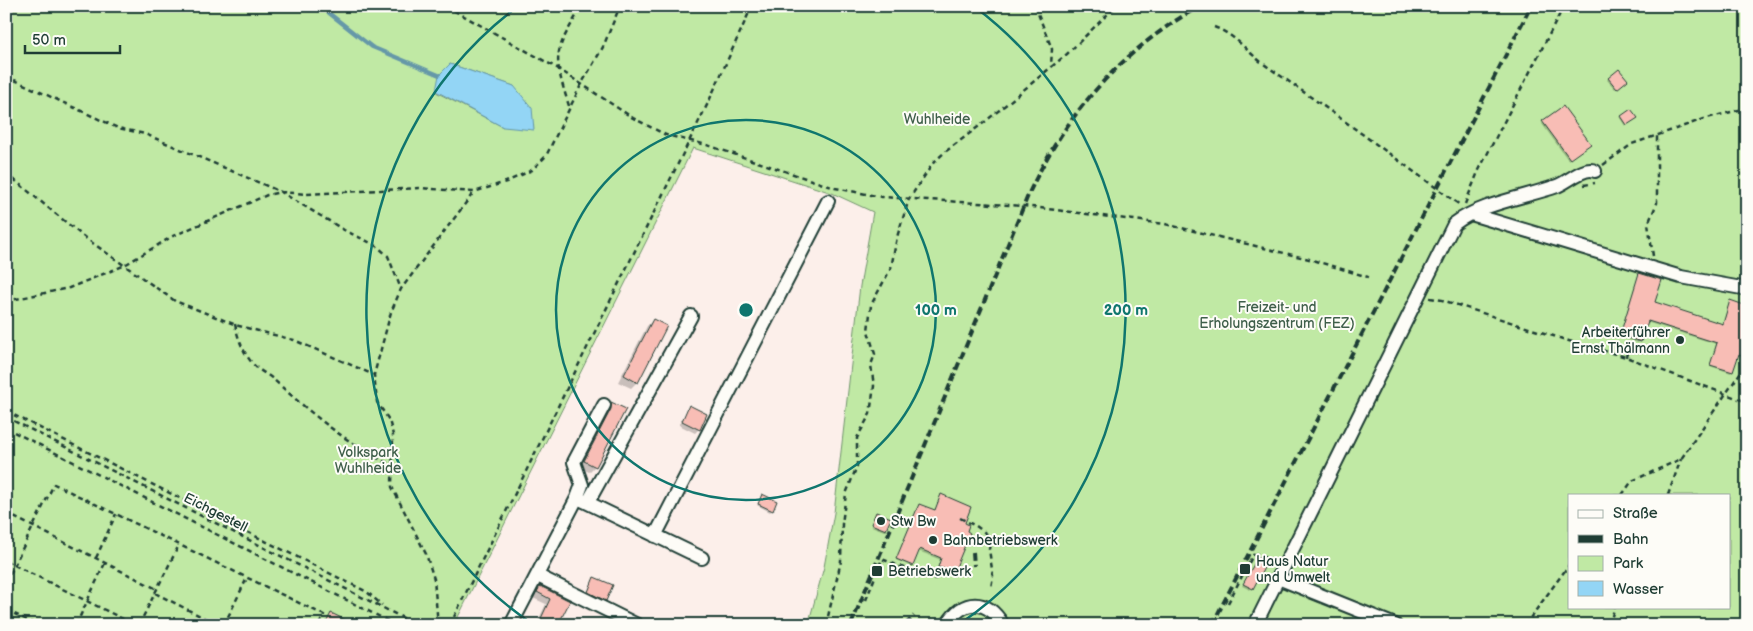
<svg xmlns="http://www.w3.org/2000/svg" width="1753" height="631" font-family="'Balsamiq Sans',sans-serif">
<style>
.green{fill:#c0e9a4;stroke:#70936c;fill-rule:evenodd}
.water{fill:#93d5f5;stroke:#6598a8}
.shadow{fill:#0003}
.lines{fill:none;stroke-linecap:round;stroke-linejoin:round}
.stream{stroke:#6598a8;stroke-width:4}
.building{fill:#f8bdb5;stroke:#1f3d34}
.minor-casing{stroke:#1f3d34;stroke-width:16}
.path{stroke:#1f3d34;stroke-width:2.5;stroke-dasharray:5 4;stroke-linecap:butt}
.minor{stroke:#fdfcf7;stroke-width:12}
.rail{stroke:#1f3d34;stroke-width:4;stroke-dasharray:8 4;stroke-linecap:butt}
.ring{fill:none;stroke:#0f766e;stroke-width:2.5}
.poi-dot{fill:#1f3d34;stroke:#fdfcf7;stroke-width:2}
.labels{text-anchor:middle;stroke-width:4;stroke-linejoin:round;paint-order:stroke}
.park-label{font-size:14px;fill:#3f5f4a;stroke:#fdfcf7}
.poi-label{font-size:14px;fill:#1f3d34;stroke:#fdfcf7;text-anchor:start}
.street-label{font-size:14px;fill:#1f3d34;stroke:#fdfcf7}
.centre{fill:#0f766e;stroke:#fdfcf7;stroke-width:2.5}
.ring-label{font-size:15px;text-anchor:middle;font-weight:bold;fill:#0f766e;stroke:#fdfcf7;stroke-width:4;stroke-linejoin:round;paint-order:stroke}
</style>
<rect width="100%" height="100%" fill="#fcefea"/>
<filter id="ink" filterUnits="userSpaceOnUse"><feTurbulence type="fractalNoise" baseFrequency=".02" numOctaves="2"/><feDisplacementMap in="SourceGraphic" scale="10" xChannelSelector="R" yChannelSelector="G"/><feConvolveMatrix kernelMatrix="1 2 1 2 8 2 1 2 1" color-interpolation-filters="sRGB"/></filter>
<g filter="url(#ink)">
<!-- green -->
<path class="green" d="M6 6H1747V625H808L824 567 834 513 860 286 873 212 832 193 693 148 454 625H6ZM450 64 514 86 503 127 436 92ZM1569 495H1729V607H1569Z"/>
<!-- water -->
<path class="water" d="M450 64 514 86 532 108 534 130 503 127 436 91 439 75Z"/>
<!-- shadow -->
<path class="shadow" d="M1609 78 1626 80 1615 89 1607 80Z
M1631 110 1634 119 1625 126 1620 118Z
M1543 122 1588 145 1568 160 1542 124Z
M1638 276 1654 303 1722 325 1729 304 1747 307V358L1737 355 1731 373 1710 366 1716 344 1646 322 1638 343 1619 337Z
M653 320 637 382 631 388 618 382 647 326Z
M612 403 624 409 595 466 589 472 579 467 605 416 606 409Z
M689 407 699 429 695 433 679 425Z
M761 498 772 510 770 512 757 505Z
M940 498 963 524 965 532 953 571 951 573 937 568 941 560 918 551 910 566 896 560 918 507 934 511Z
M875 515 885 530 884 531 871 526Z
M1256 560 1265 562 1250 590 1242 586Z
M594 579 605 600 601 604 585 596Z
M541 588 568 602 557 625H536L546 604 533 598Z"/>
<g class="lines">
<!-- stream -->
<path class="stream" d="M320 6 372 47 439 75"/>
</g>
<!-- building -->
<path class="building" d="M1619 69 1628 80 1617 89 1608 78Z
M1563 106 1591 144 1570 159 1542 121Z
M1631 109 1638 118 1627 125 1621 116Z
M1639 273 1662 280 1655 302 1723 324 1730 300 1747 306V357L1739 354 1733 372 1710 365 1717 343 1648 321 1641 342 1620 335Z
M653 319 667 326 638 383 624 375Z
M611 402 626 409 596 467 584 461 611 409Z
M689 405 707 414 700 430 682 421Z
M762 494 777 501 773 511 758 504Z
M941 494 971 507 965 523 969 525 967 531 970 533 954 572 938 567 941 558 920 549 913 566 896 559 919 504 935 510Z
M876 512 891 518 886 530 871 524Z
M1258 557 1267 562 1253 589 1243 584Z
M594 577 613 585 606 601 588 592Z
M540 586 570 601 558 625H538L550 599 537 592Z
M331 613 356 625H325Z"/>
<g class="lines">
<defs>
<path id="minor" d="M1471 214 1681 277 1747 289
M582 500 702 558
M588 502 691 316
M655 536 828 201
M538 576 637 625
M1278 578 1395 625
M511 625 577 498 582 485 574 462 604 405
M947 625C963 598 987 598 1003 625
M1255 625 1454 224C1479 204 1526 197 1557 186 1568 182 1584 166 1595 171"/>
</defs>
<!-- minor casing -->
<use href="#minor" class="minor-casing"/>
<!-- path -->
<path class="path" d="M446 6 557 68 633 118 666 135 707 145 835 188 882 197 1024 206 1165 224 1309 259 1368 277
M1035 6 1052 49 1051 66
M1214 27C1238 36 1247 53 1268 67 1333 112 1396 159 1460 205
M6 76 118 128 145 134 281 192 344 230 377 246 388 256 401 289
M569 106C552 52 554 54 582 6
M1603 165 1632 144 1707 118 1747 108
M6 173 84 237 175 301 239 326 294 340 374 375
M1584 185 1595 183
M1465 204 1478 172 1564 6
M1653 256 1648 224 1657 203V136
M1430 298 1442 300 1569 341 1626 357 1747 402
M6 301 69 288 123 266 173 236 267 195 281 192 306 194 419 188 474 192 506 182 532 170 546 156 582 83 603 47 620 6
M235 324C238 340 245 357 257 368 262 372 268 375 273 379 312 414 343 441 391 465
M1626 357 1630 341
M6 411 367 592 382 605
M6 417 417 625
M6 428 396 625
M1622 495 1632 481 1681 459 1747 363
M1668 495 1681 459
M6 513 157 589
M960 518 976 526 992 538 989 549 993 576 991 588
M96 558 116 514
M6 561 135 625
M6 582 54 484 324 615 319 625
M155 593 218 625
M866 600 882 559 931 579 937 578
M1228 603 1253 555 1257 554 1274 562
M6 610 38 625
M76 625 105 563
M139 625 179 545
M224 625 247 578
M438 625 434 579 426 554 392 487 393 435 389 420 377 402 374 375 391 312 401 289 474 192
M450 625 709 101 752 6
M826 625 841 561 842 524 846 494 857 466V438L870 414 874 386 871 365 875 354 868 331 871 305 891 268 897 237 909 199 934 162 945 152 986 121 1067 54 1116 6
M1525 625 1569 565
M1609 625 1615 607"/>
<!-- minor -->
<use href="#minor" class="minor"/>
<!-- rail -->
<path class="rail" d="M973 552 974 566
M851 625 1029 193C1066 113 1123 49 1200 6
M905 625 914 616
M1212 625 1531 6"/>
</g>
</g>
<!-- distance rings -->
<g class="ring">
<circle cx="746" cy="310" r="190"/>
<path d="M531 623A380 380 0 0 1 517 7M975 7A380 380 0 0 1 961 623"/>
</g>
<!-- markers -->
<g class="poi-dot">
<circle cx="1680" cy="340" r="5"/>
<circle cx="881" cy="521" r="5"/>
<circle cx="933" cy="540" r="5"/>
<rect x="1239" y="563" width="12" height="12" rx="2.5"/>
<rect x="871" y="565" width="12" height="12" rx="2.5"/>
</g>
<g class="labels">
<!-- park labels -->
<g class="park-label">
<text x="937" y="124">Wuhlheide</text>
<text x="1277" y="312">Freizeit- und<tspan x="1277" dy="16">Erholungszentrum (FEZ)</tspan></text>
<text x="368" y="457">Volkspark<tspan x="368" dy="16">Wuhlheide</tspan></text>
</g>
<!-- poi labels -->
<g class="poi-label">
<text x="1670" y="337" text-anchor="end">Arbeiterführer<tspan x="1670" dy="16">Ernst Thälmann</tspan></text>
<text x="891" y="526">Stw Bw</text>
<text x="943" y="545">Bahnbetriebswerk</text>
<text x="1256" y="566">Haus Natur<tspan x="1256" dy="16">und Umwelt</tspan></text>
<text x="888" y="576">Betriebswerk</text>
</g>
<!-- street labels -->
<g class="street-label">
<text transform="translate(216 512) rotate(27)" y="5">Eichgestell</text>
</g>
</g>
<circle cx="746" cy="310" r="8" class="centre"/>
<g class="ring-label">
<text x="936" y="315">100 m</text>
<text x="1126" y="315">200 m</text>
</g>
<!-- margin -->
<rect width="1753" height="631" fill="none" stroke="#fdfcf7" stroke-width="25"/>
<rect x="12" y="12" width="1728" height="606" fill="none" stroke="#1f3d34" stroke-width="2" filter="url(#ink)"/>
<!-- legend -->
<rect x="1568" y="494" width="162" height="115" fill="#fdfcf7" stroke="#a4b0a9"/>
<rect x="1578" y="510" width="25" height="8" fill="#fdfcf7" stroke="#a4b0a9"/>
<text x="1613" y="518" font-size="15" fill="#1f3d34">Straße</text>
<rect x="1578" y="535" width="25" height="8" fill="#1f3d34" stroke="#a4b0a9"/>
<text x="1613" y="544" font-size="15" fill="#1f3d34">Bahn</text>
<rect x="1578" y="556" width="25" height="15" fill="#c0e9a4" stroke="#a4b0a9"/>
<text x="1613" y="568" font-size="15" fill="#1f3d34">Park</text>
<rect x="1578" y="581" width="25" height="15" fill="#93d5f5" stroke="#a4b0a9"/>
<text x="1613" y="594" font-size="15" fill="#1f3d34">Wasser</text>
<!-- scale -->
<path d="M25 45v8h95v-8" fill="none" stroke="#1f3d34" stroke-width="2.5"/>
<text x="32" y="45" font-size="15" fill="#1f3d34" stroke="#fdfcf7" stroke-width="4" paint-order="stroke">50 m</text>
</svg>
